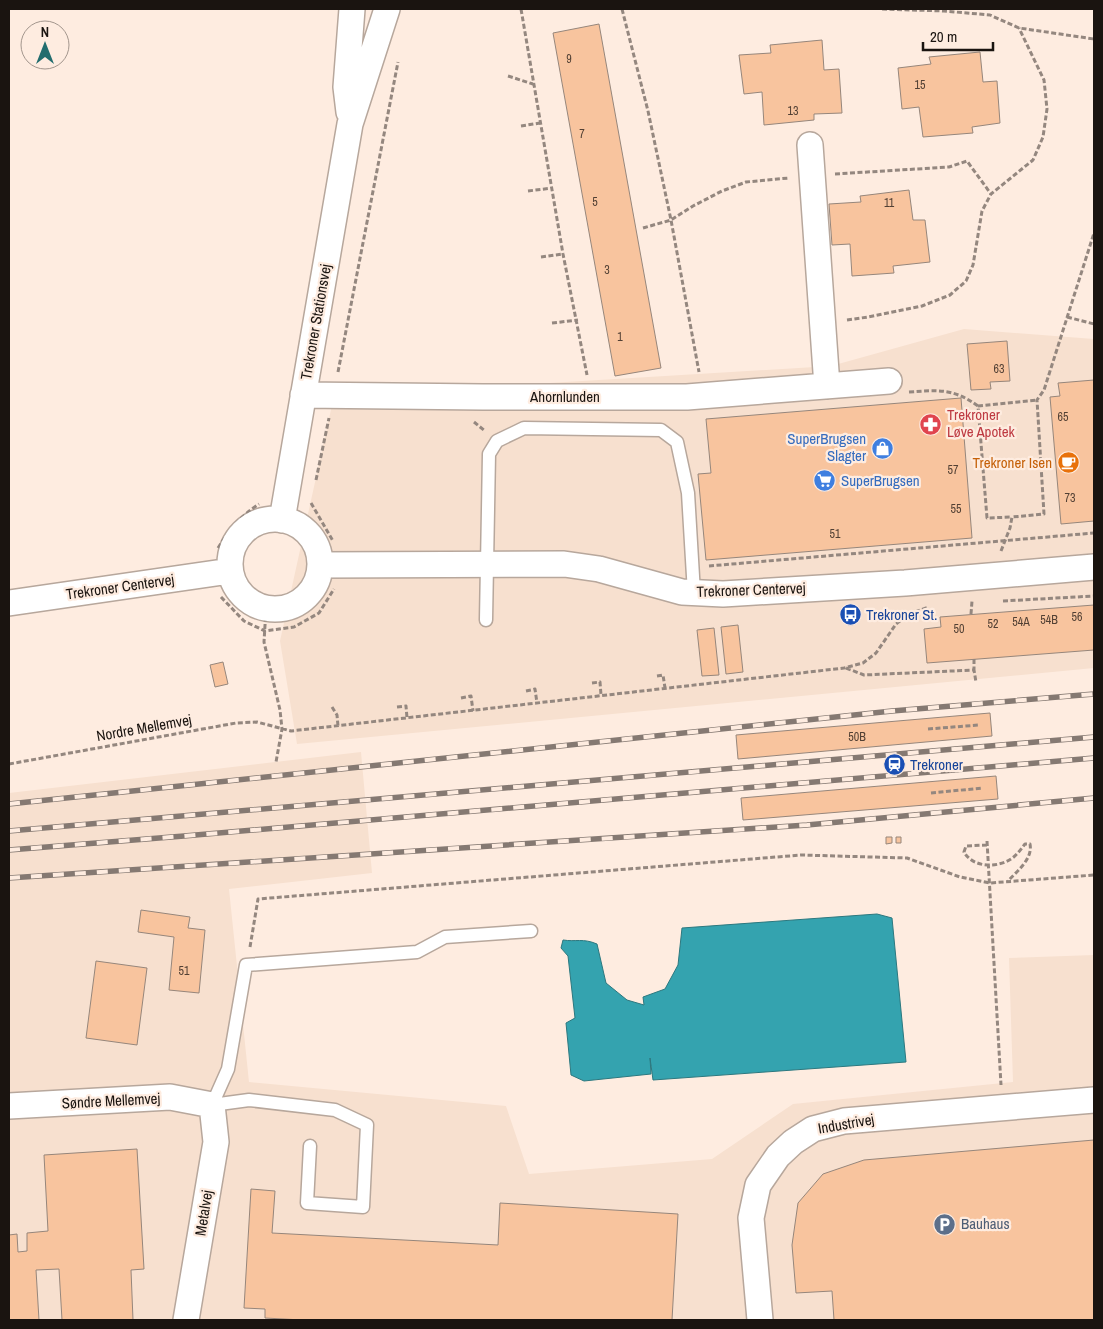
<svg xmlns="http://www.w3.org/2000/svg" width="1103" height="1329" font-family="'Archivo Narrow',sans-serif">
<style>
.built{fill:#f7e0cf}
.water{fill:#34a3af;stroke:#2c787f}
.building{fill:#f8c49e;stroke:#96867b}
.lines{fill:none;stroke-linecap:round;stroke-linejoin:round}
.lane-casing{stroke:#b7a79c;stroke-width:15}
.street-casing{stroke:#b7a79c;stroke-width:28}
.path{stroke:#94877f;stroke-width:3;stroke-dasharray:5 2.5;stroke-linecap:butt}
.lane{stroke:#fff;stroke-width:12}
.street{stroke:#fff;stroke-width:25}
.rail-casing{stroke:#857972;stroke-width:5.5}
.rail{stroke:#feece0;stroke-width:4;stroke-dasharray:11;stroke-linecap:butt}
.labels{text-anchor:middle;stroke-width:4.5;stroke-linejoin:round;paint-order:stroke}
.number-label{font-size:12px;fill:#524034}
.street-label{font-size:15px;fill:#1a1410;stroke:#feece0}
.health-label{font-size:15px;fill:#be3a42;stroke:#feece0;text-anchor:start}
.shop-label{font-size:15px;fill:#366cbe;stroke:#feece0;text-anchor:end}
.food-label{font-size:15px;fill:#c56008;stroke:#feece0;text-anchor:end}
.transit-label{font-size:15px;fill:#164399;stroke:#feece0;text-anchor:start}
.service-label{font-size:15px;fill:#4e5e75;stroke:#feece0;text-anchor:start}
</style>
<rect width="100%" height="100%" fill="#feece0"/>
<!-- built -->
<path class="built" d="M964 329 1094 339V668L297 744 280 641 334 396 831 366Z
M361 752 372 873 229 889 249 1082 506 1106 529 1174 712 1159 793 1104 1013 1082 1009 958 1094 955V1320H9V793Z"/>
<!-- water -->
<path class="water" d="M877 914 892 918 906 1062 653 1080 650 1058 651 1074 584 1081 571 1075 566 1023 575 1018 568 956 561 948 563 940C576 942 583 938 597 944L606 983 627 1000 644 1005 643 997 665 989 678 965 682 928Z"/>
<!-- building -->
<path class="building" d="M599 24 661 368 615 376 553 33Z
M822 40 824 70 839 69 842 113 814 114V120L764 125 762 92 744 94 739 55 771 53 770 45Z
M980 52 983 82 997 81 1000 123 972 127 973 133 923 137 919 107 902 109 898 68 931 64 929 57Z
M909 190 913 220H925L930 262 893 266 894 273 852 276 850 244 832 245 829 204 861 202 860 196Z
M1007 341 1010 381 990 382 991 389 971 390 967 344Z
M1094 380V521L1061 524 1050 397 1060 396 1058 383Z
M961 398 972 538 706 560 698 474 711 473 706 419Z
M1094 605V650L927 663 924 629 941 627 940 617Z
M738 625 743 672 726 674 721 627Z
M714 628 719 675 702 676 697 630Z
M223 662 228 684 215 687 210 665Z
M990 713 992 736 738 759 736 735Z
M996 776 998 799 743 820 741 798Z
M886 837H892V843L886 844Z
M896 837H901V843H896Z
M141 910 190 917 188 928 205 930 199 993 169 990 174 937 138 932Z
M96 961 147 968 137 1045 86 1038Z
M1094 1140V1320H834L832 1291 796 1293 792 1245 798 1203 823 1174 864 1160Z
M137 1149 144 1269 131 1270 133 1320H62L59 1269 36 1270 39 1320H9V1235L17 1234 18 1252 27 1251V1233L48 1231 44 1155Z
M251 1189 275 1191 272 1233 498 1245 500 1203 678 1214 672 1320H302L265 1318V1309L244 1308Z"/>
<g class="lines">
<defs>
<path id="lane" d="M486 620 489 454 497 441 524 428 661 430 677 442 688 493 694 593
M212 1105 228 1069 246 965 417 952 445 937 531 931
M212 1105 249 1100 335 1110 367 1125 363 1207 307 1203 310 1146"/>
<path id="street" d="M349 112 346 87 352 9
M810 145 827 386
M303 395 483 397H687L889 381
M230 564a45 45 0 1 1 90 0a45 45 0 1 1-90 0Z
M282 520 350 124 387 9
M320 565 564 564 599 569 682 592 723 594 905 583 1094 567
M9 603 230 571
M9 1106 170 1097 212 1105 216 1142 186 1320
M760 1320 751 1218 758 1185 778 1156 793 1142 813 1129 844 1121 1094 1100"/>
</defs>
<!-- lane casing -->
<use href="#lane" class="lane-casing"/>
<!-- street casing -->
<use href="#street" class="street-casing"/>
<!-- path -->
<path class="path" d="M521 9 563 254 587 375
M622 9 648 111 671 220 699 372
M882 9 944 11 990 15 1019 28 1094 39
M508 76 533 84
M521 126 540 123
M835 174 949 167 967 161 991 194
M528 191 552 188
M643 228 671 220 693 206 722 191 746 182 789 178
M541 257 563 254
M1067 317 1094 324
M847 320 868 317 922 306 950 295 966 281 973 265 982 211 991 194 1033 160 1043 137 1047 109 1044 80 1019 28
M552 323 578 320
M338 372 398 62
M909 392C938 390 953 388 978 406L987 518 1012 517
M978 406 1037 400
M474 422 485 431
M316 480 329 418
M311 503 333 541
M218 548C229 530 242 515 259 504
M1001 551 1010 528 1012 517 1044 514 1037 400 1044 390 1094 233
M709 566 1094 533
M221 597 244 621 265 631 294 627 319 613 334 589
M1003 601 1094 596
M266 609 264 642 280 710 282 729 276 762
M971 614 972 601
M974 659V670
M846 668 864 675 974 670 976 682
M657 676 663 675 665 688
M592 683 600 682 601 695
M526 691 535 689 537 703
M461 698 471 696 473 711
M332 707 337 715 338 726
M397 707 406 706 407 718
M928 729 979 725
M9 764 236 723 257 722 291 731 844 668 863 663 876 653 896 624 909 614 929 607
M931 793 983 788
M987 841 1001 1085
M987 845 966 846 964 852C973 868 997 868 1011 859 1017 855 1021 849 1025 844H1030C1033 859 1017 871 1008 881
M250 947 258 899 801 855 907 858 960 877 990 883 1094 875"/>
<!-- lane -->
<use href="#lane" class="lane"/>
<!-- street -->
<use href="#street" class="street"/>
<defs>
<path id="rail" d="M9 804 892 711 1094 694
M9 831 1094 737
M9 850 184 836 1094 758
M9 878 807 825 1094 798"/>
</defs>
<!-- rail casing -->
<use href="#rail" class="rail-casing"/>
<!-- rail -->
<use href="#rail" class="rail"/>
</g>
<!-- icons -->
<defs>
<symbol id="pharmacy-disc" viewBox="-11 -11 22 22"><circle r="9.5" fill="#e0444e" stroke="#feece0"/><path d="M-2-6h4v4h4v4h-4v4h-4v-4h-4v-4h4Z" fill="#fff"/></symbol>
<symbol id="shop-disc" viewBox="-11 -11 22 22"><circle r="9.5" fill="#3f7fe0" stroke="#feece0"/><path d="M-5-2.5h2.3a2.7 3.5 0 0 1 5.4 0H5L5.5 6h-11ZM-1.5-2.5h3a1.5 2.3 0 0 0-3 0Z" fill="#fff"/></symbol>
<symbol id="cafe-disc" viewBox="-11 -11 22 22"><circle r="9.5" fill="#e8710a" stroke="#feece0"/><path d="M-5.5-4.5H6V0H3Q3 3.5 0 3.5H-2.5Q-5.5 3.5-5.5 0ZM3-3.2v2h1.7v-2ZM-6 4.5H4V6H-6Z" fill="#fff"/></symbol>
<symbol id="supermarket-disc" viewBox="-11 -11 22 22"><circle r="9.5" fill="#3f7fe0" stroke="#feece0"/><path d="M-6-5.5h2.5l.6 2H6L4.5 2H-2.5L-4.4-4H-6ZM-1.5 3.2a1.3 1.3 0 1 0 .1 0ZM3 3.2a1.3 1.3 0 1 0 .1 0Z" fill="#fff"/></symbol>
<symbol id="bus-disc" viewBox="-11 -11 22 22"><circle r="9.5" fill="#1a4fb4" stroke="#feece0"/><path d="M-5-6H5V4H4V6H2V4H-2V6H-4V4H-5ZM-3.5-4V0h7V-4ZM-3.5 1.2v1.5H-2V1.2ZM2 1.2v1.5H3.5V1.2Z" fill="#fff"/></symbol>
<symbol id="station-disc" viewBox="-11 -11 22 22"><circle r="9.5" fill="#1a4fb4" stroke="#feece0"/><path d="M-3-6H3Q5-6 5-4V2Q5 4 3 4L4.5 6H3L1.5 4h-3L-3 6H-4.5L-3 4Q-5 4-5 2V-4Q-5-6-3-6ZM-3.5-4v3h7v-3ZM-3.5 1v1.5H-2V1ZM2 1v1.5H3.5V1Z" fill="#fff"/></symbol>
<symbol id="parking-disc" viewBox="-11 -11 22 22"><circle r="9.5" fill="#5c6f8a" stroke="#feece0"/><path d="M-3.5-5.5H1a3.5 3.5 0 0 1 0 7H-1V5.5H-3.5ZM-1-3.4V-.6H.8a1.4 1.4 0 0 0 0-2.8Z" fill="#fff"/></symbol>
</defs>
<g fill-rule="evenodd">
<use href="#pharmacy-disc" x="918" y="412" width="25" height="25"/>
<use href="#shop-disc" x="870" y="436" width="25" height="25"/>
<use href="#cafe-disc" x="1056" y="450" width="25" height="25"/>
<use href="#supermarket-disc" x="812" y="468" width="25" height="25"/>
<use href="#bus-disc" x="838" y="602" width="25" height="25"/>
<use href="#station-disc" x="882" y="752" width="25" height="25"/>
<use href="#parking-disc" x="932" y="1212" width="25" height="25"/>
</g>
<g class="labels">
<!-- number labels -->
<g class="number-label">
<text x="569" y="63">9</text>
<text x="920" y="89">15</text>
<text x="793" y="115">13</text>
<text x="582" y="138">7</text>
<text x="595" y="206">5</text>
<text x="889" y="207">11</text>
<text x="607" y="274">3</text>
<text x="620" y="341">1</text>
<text x="999" y="373">63</text>
<text x="1063" y="421">65</text>
<text x="953" y="474">57</text>
<text x="1070" y="502">73</text>
<text x="956" y="513">55</text>
<text x="835" y="538">51</text>
<text x="1077" y="621">56</text>
<text x="1049" y="624">54B</text>
<text x="1021" y="626">54A</text>
<text x="993" y="628">52</text>
<text x="959" y="633">50</text>
<text x="857" y="741">50B</text>
<text x="184" y="975">51</text>
</g>
<!-- street labels -->
<g class="street-label">
<text transform="translate(316 322) rotate(-80)" y="5">Trekroner Stationsvej</text>
<text x="565" y="402">Ahornlunden</text>
<text transform="translate(120 587) rotate(-8)" y="5">Trekroner Centervej</text>
<text transform="translate(751 590) rotate(-2)" y="5">Trekroner Centervej</text>
<text transform="translate(144 728) rotate(-10)" y="5">Nordre Mellemvej</text>
<text transform="translate(111 1101) rotate(-3)" y="5">Søndre Mellemvej</text>
<text transform="translate(846 1124) rotate(-10)" y="5">Industrivej</text>
<text transform="translate(204 1213) rotate(-81)" y="5">Metalvej</text>
</g>
<!-- health labels -->
<g class="health-label">
<text x="947" y="420">Trekroner<tspan x="947" dy="17">Løve Apotek</tspan></text>
</g>
<!-- shop labels -->
<g class="shop-label">
<text x="866" y="444">SuperBrugsen<tspan x="866" dy="17">Slagter</tspan></text>
<text x="841" y="486" text-anchor="start">SuperBrugsen</text>
</g>
<!-- food labels -->
<g class="food-label">
<text x="1052" y="468">Trekroner Isen</text>
</g>
<!-- transit labels -->
<g class="transit-label">
<text x="866" y="620">Trekroner St.</text>
<text x="910" y="770">Trekroner</text>
</g>
<!-- service labels -->
<g class="service-label">
<text x="961" y="1229">Bauhaus</text>
</g>
</g>
<!-- border -->
<rect width="1103" height="1329" fill="none" stroke="#1a1410" stroke-width="20"/>
<!-- north arrow -->
<g transform="translate(45 45)"><circle r="24" fill="#feece0" stroke="#a3968d"/>
<path d="M0-4L9 19L0 12L-9 19Z" fill="#226d6e"/>
<text y="-8" font-size="14" font-weight="bold" text-anchor="middle" fill="#1a1410">N</text>
</g>
<!-- scale -->
<path d="M923 42v8h70v-8" fill="none" stroke="#1a1410" stroke-width="2.5"/>
<text x="930" y="42" font-size="15" fill="#1a1410" stroke="#feece0" stroke-width="4" paint-order="stroke">20 m</text>
</svg>
